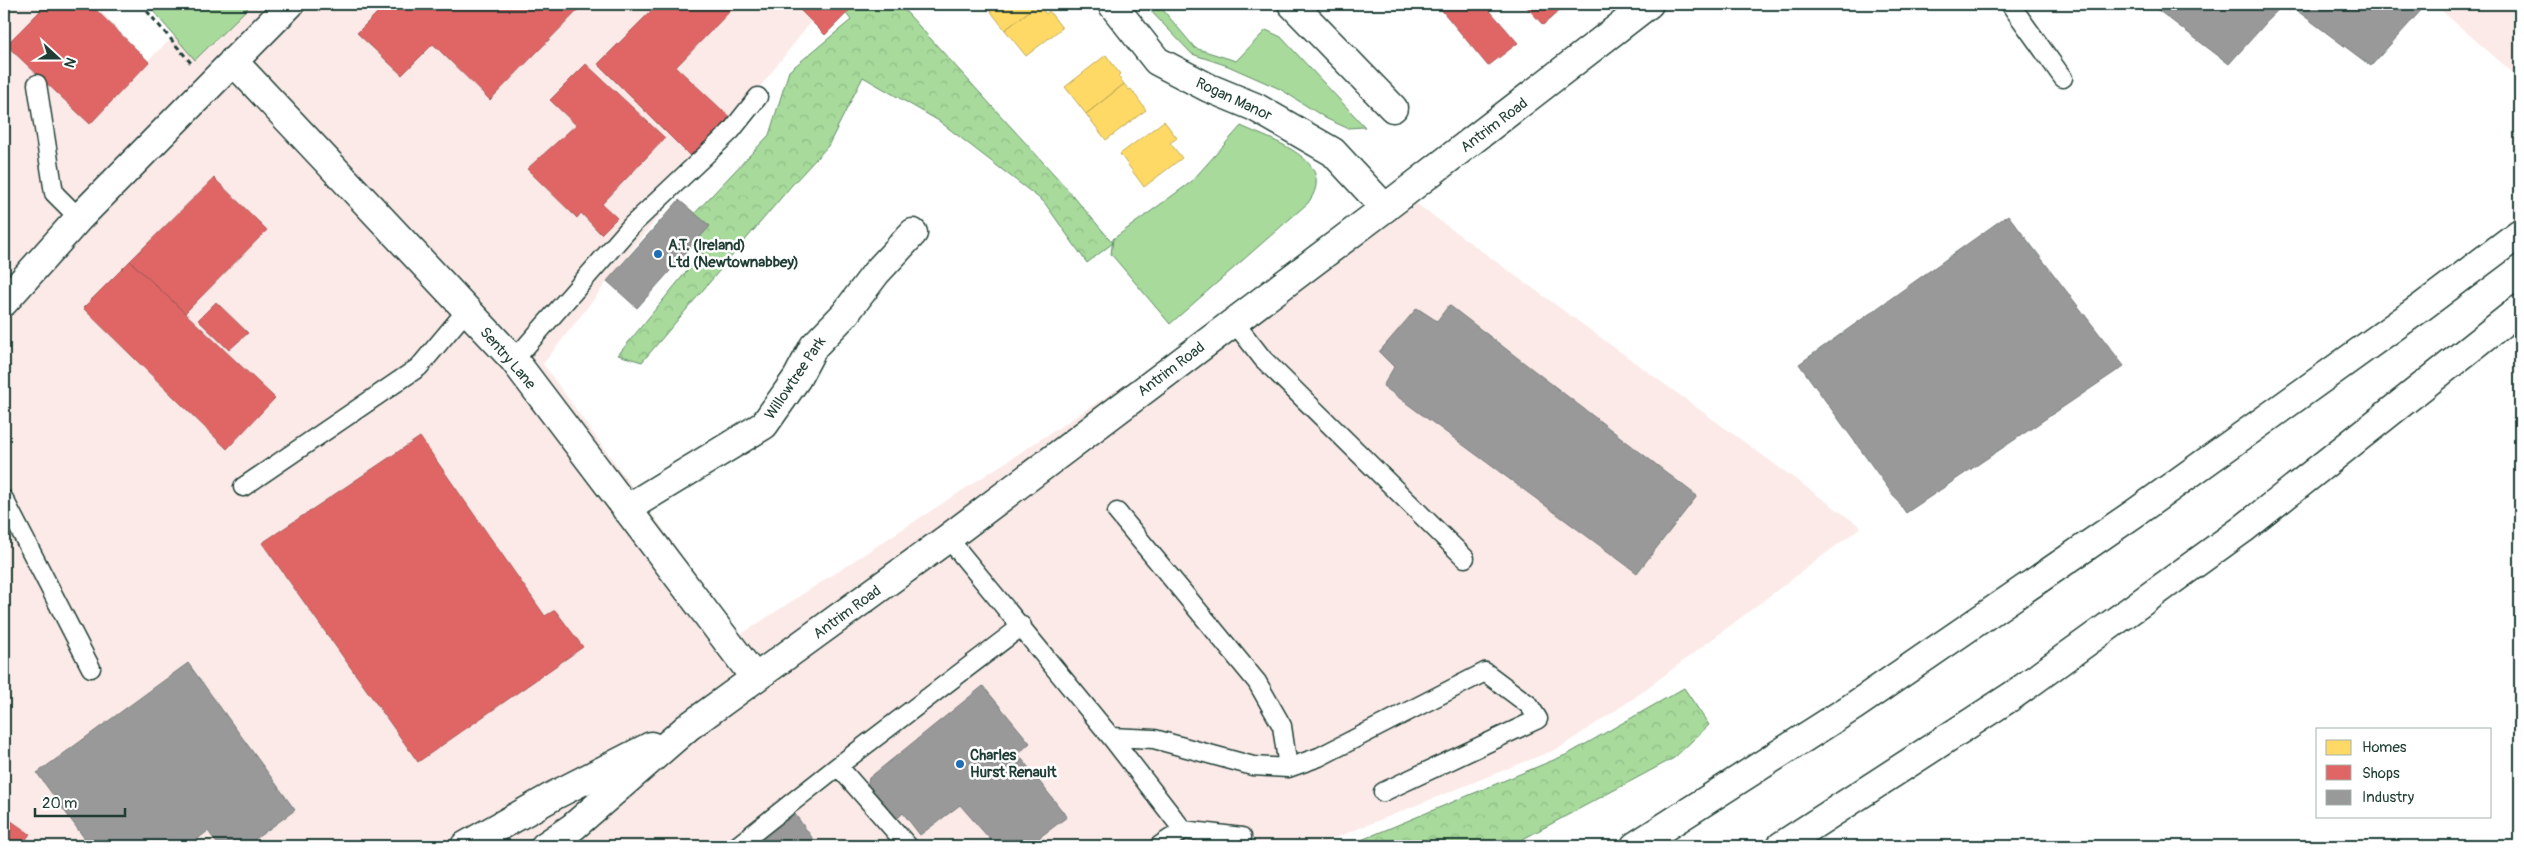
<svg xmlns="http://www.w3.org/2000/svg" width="2524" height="850" font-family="Pangolin,sans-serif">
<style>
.built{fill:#fceae8}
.grass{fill:#a7da9b;stroke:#638c68}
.forest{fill:url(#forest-crowns);stroke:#638c68}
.homes{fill:#ffd966;stroke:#bcaa57}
.shops{fill:#e06666;stroke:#a65a57}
.industry{fill:#999;stroke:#747d7b}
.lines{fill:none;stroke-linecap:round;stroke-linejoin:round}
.lane-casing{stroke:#1f3d34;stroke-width:21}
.street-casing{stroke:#1f3d34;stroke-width:31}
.primary-casing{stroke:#1f3d34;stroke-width:31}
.highway-casing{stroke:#1f3d34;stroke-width:31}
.path{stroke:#1f3d34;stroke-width:3;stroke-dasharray:5 4;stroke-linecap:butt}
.lane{stroke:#fff;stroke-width:18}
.street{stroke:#fff;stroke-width:28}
.primary{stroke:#fff;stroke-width:28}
.highway{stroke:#fff;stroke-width:28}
.poi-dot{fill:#1f6fb2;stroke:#fff;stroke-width:2}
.labels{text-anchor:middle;stroke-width:5;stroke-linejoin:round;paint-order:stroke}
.street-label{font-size:15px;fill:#1f3d34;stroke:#fff}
.poi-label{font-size:15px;font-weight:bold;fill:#1f3d34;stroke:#fff;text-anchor:start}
</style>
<defs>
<pattern id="forest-crowns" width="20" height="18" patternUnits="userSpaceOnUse" patternTransform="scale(1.25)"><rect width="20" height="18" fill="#a7da9b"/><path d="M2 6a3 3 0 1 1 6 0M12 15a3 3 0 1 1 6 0" fill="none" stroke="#8fbc86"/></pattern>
</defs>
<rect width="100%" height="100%" fill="#fff"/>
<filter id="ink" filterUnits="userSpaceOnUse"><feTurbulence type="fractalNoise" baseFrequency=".02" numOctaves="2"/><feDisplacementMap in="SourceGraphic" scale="10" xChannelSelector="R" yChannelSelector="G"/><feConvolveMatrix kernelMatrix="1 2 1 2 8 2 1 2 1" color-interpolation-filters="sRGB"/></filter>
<g filter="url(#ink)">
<!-- built -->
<path class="built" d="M4 4H93L148 60 210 4H825L543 364 740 635 1410 199 1861 527 1634 698 1559 748 1315 846H4Z
M2434 4H2520V79Z"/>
<!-- grass -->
<path class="grass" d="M147 4H244L248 8 195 60Z
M1144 4H1158L1195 48 1236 61 1266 30 1281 37 1365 127 1347 128 1327 119 1280 89 1228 66 1192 54Z
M1241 126C1271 140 1340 160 1308 203L1170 324 1111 254 1113 239 1191 182Z"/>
<!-- forest -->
<path class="forest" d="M839 4H899L1062 183 1113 243 1087 263 1044 202 939 121 863 77 828 146 792 185 642 362 618 355 704 250 695 213 769 135 789 71 851 20Z
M1684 688 1709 725 1674 758 1510 846H1347L1568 754Z"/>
<!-- homes -->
<path class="homes" d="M985 4H1038L1005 30Z
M1038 4 1046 14 1049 11 1062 28 1026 56 1005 30Z
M1106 55 1120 74 1118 76 1124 84 1086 114 1065 87Z
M1124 84 1129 90 1131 89 1146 110 1106 140 1086 114Z
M1164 121 1177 138 1170 143 1182 158 1144 187 1120 154Z"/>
<!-- shops -->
<path class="shops" d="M47 4H90L149 62 90 124 6 45Z
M386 4H584L490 100 433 44 402 75 357 33Z
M658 4H737L676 67 735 122 697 163 598 64Z
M794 4H850L853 7 825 35Z
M1443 4H1484L1518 43 1488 66 1439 7Z
M1524 4H1567L1543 25Z
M586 64 665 138 602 204 617 218 601 234 581 213 577 218 527 169 576 125 550 100Z
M214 178 267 230 185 313 130 261Z
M130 261 275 398 227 449 83 308Z
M216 302 248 333 229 350 198 320Z
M420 437 545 616 555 610 583 647 418 762 262 543Z
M4 816 30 834 21 846H4Z"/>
<!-- industry -->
<path class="industry" d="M2150 4H2283L2229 64Z
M2288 4H2419L2424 7 2371 66Z
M679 200 710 226 637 308 607 281Z
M2008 215 2124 366 1906 513 1799 364Z
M1449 305 1697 496 1637 573 1383 386 1394 367 1379 352 1417 308 1437 321Z
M188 663 295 810 246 846H219L208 831 188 846H90L37 773Z
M983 686 1030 743 1018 754 1067 817 1028 846H996L960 805 920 835 903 813 895 821 867 786 869 778Z
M795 814 818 846H753Z"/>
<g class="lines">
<defs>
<path id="lane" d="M2010 4 2063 78
M37 84 54 193 79 218
M1234 322 1263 359 1465 558
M514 360 633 224 731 131 758 97
M243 487 419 367 466 311
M4 499 91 668
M1117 512 1257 682 1282 726 1288 768
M948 538 1111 737 1183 830
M1111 737 1154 739 1253 766 1288 768 1319 757 1485 672 1529 705 1538 719 1383 792
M838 766 908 846
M737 846 838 766 1022 626
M1159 846 1183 830 1242 837"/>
<path id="street" d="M1112 4 1157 61 1209 88 1255 107 1333 152 1385 208
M1292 4 1393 108
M233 61 514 360 755 678
M4 302 79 218 290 4
M626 509 764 425 797 378 814 346 845 314 876 273 913 233"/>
<path id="primary" d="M465 846 555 795 651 746
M545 846 573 827 688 727 948 538 1385 208 1649 4"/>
<path id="highway" d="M1635 846 1854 706 2135 513 2423 306 2520 233
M1781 846 2012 696 2243 529 2520 309"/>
</defs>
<!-- lane casing -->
<use href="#lane" class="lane-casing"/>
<!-- street casing -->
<use href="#street" class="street-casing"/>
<!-- primary casing -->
<use href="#primary" class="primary-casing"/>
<!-- highway casing -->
<use href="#highway" class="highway-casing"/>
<!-- path -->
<path class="path" d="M141 4 191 63"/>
<!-- lane -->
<use href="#lane" class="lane"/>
<!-- street -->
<use href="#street" class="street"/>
<!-- primary -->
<use href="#primary" class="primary"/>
<!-- highway -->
<use href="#highway" class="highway"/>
</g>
</g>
<!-- markers -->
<g class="poi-dot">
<circle cx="658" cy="254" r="5"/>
<circle cx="960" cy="764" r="5"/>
</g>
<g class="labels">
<!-- street labels -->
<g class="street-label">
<text transform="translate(1234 99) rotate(25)" y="5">Rogan Manor</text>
<text transform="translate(1494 125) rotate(-37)" y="5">Antrim Road</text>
<text transform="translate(508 358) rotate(49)" y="5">Sentry Lane</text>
<text transform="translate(1171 369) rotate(-37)" y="5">Antrim Road</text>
<text transform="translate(795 378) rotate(-56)" y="5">Willowtree Park</text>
<text transform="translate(847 612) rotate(-36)" y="5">Antrim Road</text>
</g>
<!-- poi labels -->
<g class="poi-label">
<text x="668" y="250">A.T. (Ireland)<tspan x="668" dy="17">Ltd (Newtownabbey)</tspan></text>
<text x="970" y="760">Charles<tspan x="970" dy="17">Hurst Renault</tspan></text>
</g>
</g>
<!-- margin -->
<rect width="2524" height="850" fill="none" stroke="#fff" stroke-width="20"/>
<rect x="10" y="10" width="2504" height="830" fill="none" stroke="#1f3d34" stroke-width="2" filter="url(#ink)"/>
<!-- legend -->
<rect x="2316" y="728" width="175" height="90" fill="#ffffff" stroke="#a5b1ae"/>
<rect x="2326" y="740" width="25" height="15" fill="#ffd966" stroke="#a5b1ae"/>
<text x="2362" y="752" font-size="15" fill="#1f3d34">Homes</text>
<rect x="2326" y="765" width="25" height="15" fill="#e06666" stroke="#a5b1ae"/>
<text x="2362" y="778" font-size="15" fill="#1f3d34">Shops</text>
<rect x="2326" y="790" width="25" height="15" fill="#999999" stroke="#a5b1ae"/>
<text x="2362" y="802" font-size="15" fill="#1f3d34">Industry</text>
<!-- north arrow -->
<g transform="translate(58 58) rotate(111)" stroke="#ffffff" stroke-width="4" paint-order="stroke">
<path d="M0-4L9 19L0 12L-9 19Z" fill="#1f3d34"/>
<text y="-8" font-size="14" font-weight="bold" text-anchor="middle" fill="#1f3d34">N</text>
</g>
<!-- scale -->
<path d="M35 808v8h90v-8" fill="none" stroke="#1f3d34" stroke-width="2.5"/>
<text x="42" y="808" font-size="15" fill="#1f3d34" stroke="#ffffff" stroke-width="4" paint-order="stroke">20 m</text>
</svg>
